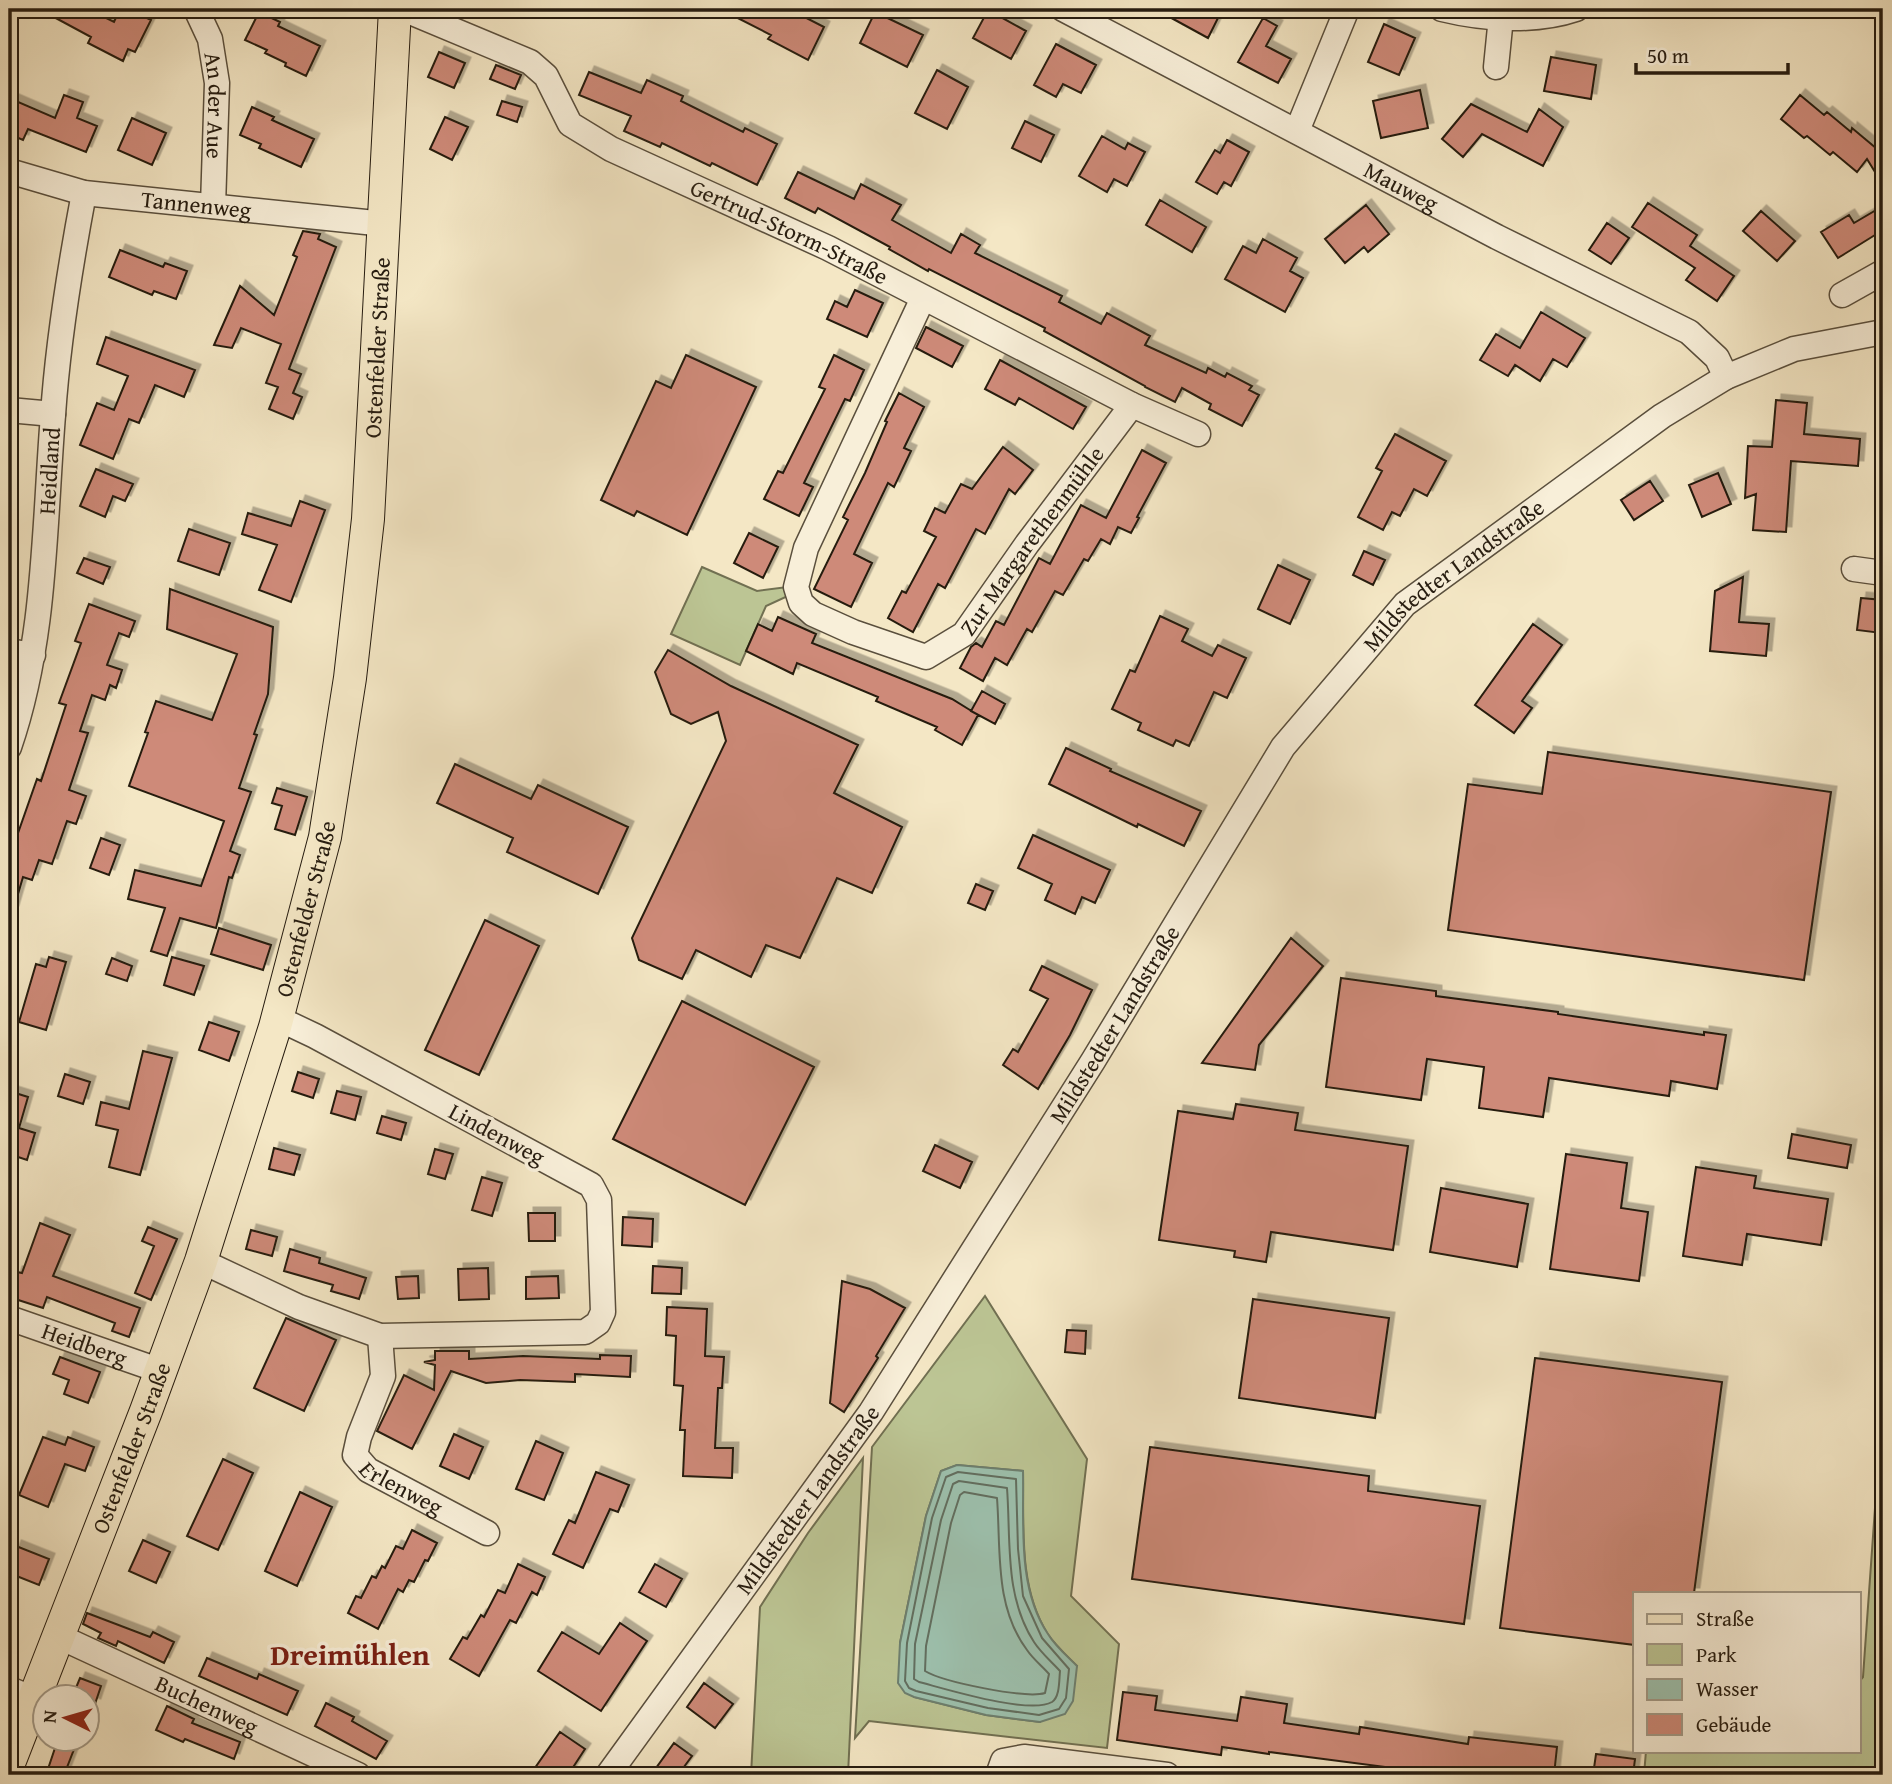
<svg xmlns="http://www.w3.org/2000/svg" width="1892" height="1784" font-family="'Gentium Book Plus',serif">
<style>
.green{fill:#bcc594;stroke:#717052;stroke-width:2;fill-rule:evenodd}
.water{fill:#9dc1ae;stroke:#6d7f6f;stroke-width:2}
.lines{fill:none;stroke-linecap:round;stroke-linejoin:round}
.shore{stroke:#626e5f;stroke-width:2}
.building{fill:#ce8a79;stroke:#261c10;stroke-width:2;filter:url(#shadow)}
.minor-casing{stroke:#5a4f3d;stroke-width:27}
.major-casing{stroke:#261c10;stroke-width:34}
.minor{stroke:#f8efd9;stroke-width:24}
.major{stroke:#f4e7c5;stroke-width:32}
.labels{text-anchor:middle;stroke-width:7;stroke-linejoin:round;paint-order:stroke}
.street-label{font-size:23px;fill:#261c10;stroke:#f8efd9}
.district-label{font-size:30px;font-weight:bold;fill:#7a1f14;stroke:#f8efd9}
</style>
<defs>
<filter id="shadow"><feDropShadow dx="5.5" dy="-5.5" stdDeviation="0" flood-color="#0004"/></filter>
</defs>
<rect width="100%" height="100%" fill="#f4e7c5"/>
<filter id="stains"><feTurbulence type="fractalNoise" baseFrequency=".00286" numOctaves="4"/><feColorMatrix values="0 0 0 0 .2 0 0 0 0 .09 0 0 0 0 .02 0 0 0 .5 -.17"/></filter>
<radialGradient id="worn" r=".72"><stop offset=".6" stop-color="#630" stop-opacity="0"/><stop offset="1" stop-color="#630" stop-opacity=".3"/></radialGradient>
<!-- green -->
<path class="green" d="M702 567 757 591 787 587 790 595 766 606 740 665 671 634Z
M985 1296 1087 1459 1071 1596 1119 1644 1107 1748 869 1721 855 1738 872 1447ZM957 1465 1023 1471C1024 1525 1018 1586 1047 1633 1055 1645 1067 1656 1077 1666L1040 1722 986 1715 914 1697 900 1643 926 1516 941 1471Z
M863 1458 848 1775H751L760 1607 808 1533Z
M1876 1494 1883 1495V1775H1644L1646 1751H1859V1682L1863 1677Z"/>
<!-- water -->
<path class="water" d="M957 1465 1023 1471C1024 1524 1017 1588 1048 1634 1055 1646 1067 1656 1077 1666L1073 1701 1065 1714 1040 1722 986 1715 914 1697 905 1693 898 1683 900 1643 926 1516 941 1471Z"/>
<g class="lines">
<!-- shore -->
<path class="shore" d="M958 1472 1016 1479 1018 1549 1023 1596 1042 1638 1069 1669 1066 1698 1059 1709 1039 1715 988 1708 916 1691 909 1688 905 1681 907 1643 932 1518 946 1477Z
M959 1481 1007 1488C1011 1540 1004 1596 1034 1642 1041 1653 1052 1662 1060 1671 1059 1680 1060 1697 1052 1702 1030 1715 946 1689 919 1682L914 1679 915 1644 941 1520 953 1484Z
M964 1492 997 1498C1001 1549 994 1606 1027 1650 1033 1659 1042 1666 1049 1674L1045 1693C1026 1699 943 1682 925 1671L926 1646 951 1523 960 1495Z"/>
</g>
<!-- building -->
<path class="building" d="M39 9H88L114 22 120 9H129L151 20 135 52 128 49 123 61 88 43 91 37Z
M720 9H789L824 27 808 60 768 39 771 35Z
M1155 9H1213L1210 14 1218 18 1208 38Z
M988 10 1026 31 1011 59 973 38Z
M259 12 280 22 278 26 320 46 306 76 285 66 286 63 265 53 267 50 245 40Z
M875 12 923 35 907 67 860 43Z
M1263 18 1277 26 1266 46 1291 59 1278 83 1238 62Z
M1384 24 1415 38 1399 75 1368 62Z
M1056 44 1096 65 1081 93 1063 84 1056 97 1034 85Z
M439 52 465 63 454 88 428 77Z
M1551 57 1596 65 1591 99 1544 91Z
M496 65 521 75 515 89 490 79Z
M937 70 968 87 947 129 915 113Z
M589 72 641 93 647 80 683 96 681 101 743 132 745 128 777 144 757 185 712 163 710 166 662 143 660 147 624 131 631 116 579 95Z
M1420 90 1428 128 1381 138 1373 101Z
M64 95 83 102 77 118 97 126 86 152 28 129 23 140 9 134V98L55 118Z
M1800 95 1824 115 1827 112 1851 132 1852 128 1883 154V185L1867 159 1857 172 1833 152 1830 155 1807 136 1804 138 1781 119Z
M502 101 522 107 517 122 497 115Z
M1471 104 1527 132 1539 109 1563 127 1543 166 1482 134 1463 157 1442 139Z
M252 107 274 117 272 120 314 139 301 167 259 148 261 144 240 135Z
M445 117 468 127 452 160 430 149Z
M132 118 166 133 152 165 118 150Z
M1025 121 1054 135 1041 162 1012 148Z
M1102 136 1125 149 1128 143 1145 152 1127 186 1114 179 1107 192 1079 176Z
M1227 140 1249 152 1231 186 1224 182 1217 194 1196 182 1215 150 1220 153Z
M798 172 854 199 861 184 901 205 892 220 951 253 961 234 980 245 975 253 1062 296 1059 302 1101 324 1107 313 1150 336 1145 345 1206 373 1208 368 1225 377 1227 373 1252 386 1249 390 1259 395 1242 426 1209 409 1211 404 1182 388 1175 402 1145 387V386L1044 331 1045 328 929 269 928 271 889 249 890 247 818 208 815 213 785 198Z
M1160 200 1206 227 1192 252 1146 225Z
M1648 203 1697 235 1690 246 1734 276 1717 301 1686 280 1695 268 1632 227Z
M1366 205 1389 234 1368 252 1364 247 1345 263 1325 239Z
M1883 206V230L1838 258 1821 232 1849 215 1854 223Z
M1761 211 1795 241 1777 261 1743 231Z
M1607 223 1629 238 1611 264 1589 250Z
M303 231 320 234 318 239 336 247 289 369 301 374 293 393 302 397 293 419 269 409 278 387 266 383 281 344 241 328 232 348 214 345 240 286 274 315 297 257 293 255Z
M1263 239 1297 258 1290 271 1303 278 1285 312 1225 279 1243 246 1256 253Z
M120 250 163 267 165 263 187 271 176 299 154 291 152 295 109 277Z
M855 290 883 303 867 337 827 319 835 301 847 307Z
M1541 312 1585 338 1567 367 1553 359 1540 381 1515 365 1508 376 1480 360 1496 334 1520 348Z
M926 327 963 346 952 367 916 348Z
M106 337 195 370 184 397 155 385 139 423 129 419 113 459 80 445 97 403 114 410 128 376 97 364Z
M686 355 756 387 687 535 637 511 634 516 601 500 656 381 671 388Z
M834 355 864 370 850 401 845 399 804 483 813 487 799 516 764 499 778 471 783 473 825 389 819 387Z
M1000 360 1086 407 1073 429 1019 398 1015 405 985 389Z
M899 393 924 407 904 448 911 451 894 487 888 483 854 554 872 563 851 607 814 589 848 520 843 517 865 473 887 422 885 421Z
M1776 400 1807 403 1804 434 1860 439 1858 466 1791 461 1786 532 1753 530 1756 494 1745 498 1748 446 1772 447Z
M1395 434 1446 461 1427 496 1414 489 1400 516 1392 512 1383 530 1358 517 1382 471 1376 468Z
M1003 447 1033 470 1015 494 1009 489 985 534 976 529 945 588 938 584 913 632 888 618 902 591 906 593 936 537 924 531 935 508 945 513 961 484 972 489Z
M1142 450 1166 463 1137 517 1139 518 1131 533 1118 527 1110 544 1101 539 1088 561 1084 559 1063 595 1055 591 1032 632 1027 629 1007 665 995 658 983 681 960 668 971 647 976 643 982 647 996 621 1004 625 1039 558 1050 564 1081 505 1106 518Z
M96 469 133 484 125 501 113 496 105 517 80 506Z
M1718 473 1731 504 1702 517 1689 485Z
M1650 481 1663 501 1634 520 1621 500Z
M300 501 325 510 291 602 259 590 277 545 242 534 248 513 291 526Z
M189 529 230 543 219 575 178 561Z
M749 533 778 547 763 578 734 563Z
M1364 551 1385 560 1373 585 1353 575Z
M84 558 110 567 103 584 77 573Z
M1278 565 1310 580 1290 624 1258 609Z
M1743 577 1739 622 1769 624 1766 656 1710 651 1715 591Z
M170 589 273 627 268 694 254 734 257 735 239 788 251 792 230 851 240 855 232 878 229 877 216 928 180 918 167 956 151 951 165 908 128 899 135 870 201 886 224 821 129 786 148 733 145 732 156 701 212 720 237 654 167 629Z
M1861 598 1883 600 1881 633 1857 630Z
M89 604 135 621 129 637 119 633 107 665 122 670 116 688 110 685 105 700 92 695 80 731 88 733 69 790 86 796 76 824 67 821 52 864 39 860 32 880 23 877 13 911H9V865L11 853 37 779 41 781 66 705 59 703 81 643 75 641Z
M1160 616 1188 629 1182 641 1212 656 1218 645 1246 658 1227 698 1214 692 1189 746 1176 740 1173 746 1138 730 1141 723 1112 709 1130 670 1135 672Z
M778 617 816 634 812 643 952 699 978 715 962 745 935 730 937 727 876 701 878 697 797 663 793 674 746 651 758 624 772 631Z
M1533 624 1562 645 1522 701 1532 708 1514 733 1475 705Z
M668 650 731 686 858 745 834 793 902 827 872 893 837 878 800 958 766 945 751 977 696 950 682 979 639 960 632 938 726 741 718 712 691 724 671 714 655 672Z
M982 691 1005 704 995 724 971 711Z
M1066 748 1111 769 1110 771 1201 811 1184 846 1138 824 1137 827 1049 784Z
M1548 752 1831 792 1804 980 1448 930 1468 784 1542 794Z
M455 764 531 799 538 785 628 827 598 894 507 852 513 838 437 803Z
M277 788 307 797 295 835 275 829 282 806 272 803Z
M1033 835 1110 870 1095 903 1082 897 1075 914 1045 900 1052 884 1018 868Z
M101 838 120 845 109 875 90 868Z
M976 884 993 891 985 910 968 903Z
M485 920 539 946 479 1075 425 1050Z
M219 928 271 945 263 970 211 954Z
M1291 938 1323 966 1259 1045 1255 1070 1202 1063Z
M49 957 66 962 46 1030 19 1022 36 964 46 967Z
M172 957 204 966 194 995 164 985Z
M112 958 132 966 127 981 106 974Z
M1042 966 1092 990 1070 1035 1038 1089 1003 1065 1013 1049 1018 1052 1048 999 1030 990Z
M1341 978 1436 991V996L1558 1012V1014L1704 1035V1032L1726 1035 1717 1089 1671 1081 1669 1096 1549 1078 1543 1117 1479 1108 1484 1067 1427 1059 1421 1100 1326 1087Z
M682 1001 814 1067 745 1205 613 1139Z
M209 1022 239 1032 229 1061 199 1050Z
M143 1051 172 1058 140 1175 109 1167 118 1130 96 1125 101 1102 129 1109Z
M298 1072 319 1079 313 1098 292 1091Z
M65 1074 90 1082 83 1104 58 1096Z
M9 1091 28 1097 19 1128 35 1133 27 1160 9 1154Z
M337 1091 361 1097 355 1120 331 1113Z
M1236 1104 1298 1113 1295 1130 1408 1146 1393 1250 1271 1232 1266 1262 1234 1257 1235 1251 1159 1240 1178 1111 1233 1119Z
M382 1116 406 1123 401 1140 377 1133Z
M1792 1134 1851 1145 1847 1168 1788 1158Z
M935 1145 972 1162 960 1188 923 1171Z
M274 1148 300 1155 294 1175 269 1169Z
M435 1149 453 1154 445 1179 428 1174Z
M1566 1154 1627 1163 1621 1208 1648 1212 1639 1281 1550 1269Z
M1696 1167 1756 1176 1754 1188 1828 1199 1821 1245 1747 1234 1742 1265 1683 1256Z
M482 1177 502 1183 492 1216 472 1210Z
M1441 1188 1528 1204 1517 1267 1430 1252Z
M528 1213H555V1241H529Z
M623 1217 653 1219 652 1247 622 1245Z
M40 1223 70 1235 53 1276 140 1308 129 1337 112 1331 115 1323 47 1297 43 1308 9 1297 17 1272 22 1273Z
M148 1227 177 1239 151 1300 135 1293 154 1246 142 1241Z
M251 1230 277 1237 272 1256 246 1249Z
M290 1249 320 1258 319 1263 366 1278 359 1299 331 1291 333 1285 284 1271Z
M653 1266 682 1268 681 1294 652 1293Z
M488 1268 489 1299 459 1300 458 1269Z
M418 1276 419 1298 398 1299 396 1277Z
M558 1276 559 1298 526 1299V1277Z
M842 1281 870 1289 905 1308 876 1356 878 1358 844 1412 830 1403Z
M1253 1299 1389 1318 1375 1418 1239 1398Z
M667 1307 707 1309 705 1356 724 1357 722 1388H718L715 1448H733L732 1478 683 1476 685 1430H680L683 1386 674 1385 676 1336 666 1335Z
M286 1318 336 1340 304 1411 254 1388Z
M1067 1330 1086 1331 1085 1354 1065 1352Z
M435 1351H469V1359L523 1356 600 1359V1355L631 1356 630 1377 575 1374V1382L520 1380 486 1383 451 1371 412 1449 377 1431 404 1375 434 1390 435 1365 424 1362 435 1360Z
M60 1357 100 1372 88 1403 64 1394 69 1380 53 1374Z
M1535 1358 1722 1382 1694 1593H1635V1645L1500 1628Z
M454 1434 483 1447 469 1479 440 1466Z
M43 1437 65 1445 68 1437 94 1447 85 1471 65 1464 48 1507 19 1495Z
M536 1441 563 1453 544 1500 516 1489Z
M1150 1447 1369 1476 1368 1491 1480 1506 1464 1624 1132 1579Z
M223 1459 253 1473 218 1550 187 1536Z
M596 1472 629 1485 618 1512 610 1509 583 1568 553 1554 569 1520 575 1523Z
M300 1492 332 1507 297 1586 265 1571Z
M412 1530 437 1543 428 1561 425 1560 414 1582 409 1580 403 1592 398 1589 378 1629 348 1613 356 1596 361 1598 372 1576 376 1578 382 1566 385 1568 396 1546 403 1549Z
M143 1540 170 1552 156 1583 129 1571Z
M16 1546 49 1559 39 1585 9 1573V1566Z
M518 1564 545 1577 537 1595 532 1592 516 1623 510 1620 479 1676 450 1659 463 1637 467 1639 481 1615 484 1617 498 1590 505 1593Z
M655 1564 682 1579 666 1607 639 1592Z
M87 1613 150 1637 153 1632 174 1642 164 1663 118 1641 116 1646 98 1638 101 1633 83 1624Z
M620 1623 647 1641 601 1711 538 1671 562 1632 599 1654Z
M207 1658 257 1679 259 1674 298 1691 287 1715 199 1676Z
M80 1678 101 1686 95 1704 88 1701V1697L73 1695Z
M704 1683 733 1704 715 1728 687 1707Z
M1123 1692 1157 1696 1155 1710 1237 1721 1241 1697 1287 1704 1284 1723 1359 1734 1360 1727 1468 1744 1469 1737 1557 1747 1554 1775H1525L1447 1768 1446 1775H1408L1409 1770 1269 1752V1754L1222 1747 1221 1755 1117 1740Z
M326 1703 354 1717 352 1721 387 1741 376 1759 315 1726Z
M167 1706 194 1719 192 1723 240 1742 234 1759 185 1739 183 1742 156 1730Z
M560 1732 585 1749 568 1775H530Z
M58 1739H78L64 1775H46Z
M674 1743 692 1756 678 1775H651Z
M1596 1754 1635 1759 1633 1775H1593Z"/>
<g class="lines">
<defs>
<g id="minor">
<path id="s1" d="M196 9 210 39 217 83 213 206"/>
<path id="s2" d="M403 9 530 62 546 76 570 124 611 149 828 248 1132 405 1198 434"/>
<path id="s3" d="M1063 9 1497 237 1689 332 1717 358 1726 377"/>
<path d="M1442 9C1483 19 1535 23 1576 9"/>
<path d="M1496 67 1501 17"/>
<path d="M1297 131 1347 9"/>
<path id="s4" d="M9 171 84 193 385 224"/>
<path d="M1842 295 1883 272"/>
<path id="s5" d="M923 298 806 548 796 587 801 603 813 614 853 632 926 657 964 634 1027 544 1132 405"/>
<path d="M9 410 53 414"/>
<path d="M1854 569 1883 573"/>
<path d="M9 651 33 655"/>
<path id="s6" d="M9 747C46 640 44 527 53 415 58 340 70 267 84 193"/>
<path d="M201 1261 299 1307 380 1336 585 1332 598 1323 603 1312 599 1200 591 1185 315 1036 277 1018"/>
<path id="s7" d="M9 1318 161 1371"/>
<path id="s8" d="M380 1336 383 1376 359 1437 355 1455 368 1470 487 1533"/>
<path id="s9" d="M58 1636 358 1775"/>
<path d="M9 1689 34 1699"/>
<path id="s10" d="M608 1775 871 1412 1093 1061 1283 747 1405 604 1662 416 1726 377 1794 349 1883 332"/>
<path d="M998 1775 1003 1761 1024 1757 1167 1775"/>
</g>
<g id="major">
<path id="s11" d="M9 1763 146 1411 201 1261 275 1027 325 837 350 678 368 519 395 9"/>
</g>
</defs>
<!-- minor casing -->
<use href="#minor" class="minor-casing"/>
<!-- major casing -->
<use href="#major" class="major-casing"/>
<!-- minor -->
<use href="#minor" class="minor"/>
<!-- major -->
<use href="#major" class="major"/>
</g>
<g class="labels">
<!-- street labels -->
<g class="street-label">
<text dy="8" stroke="none"><textPath href="#s1" startOffset="100">An der Aue</textPath></text>
<text dy="8" stroke="none"><textPath href="#s3" startOffset="382">Mauweg</textPath></text>
<text dy="8" stroke="none"><textPath href="#s4" startOffset="191">Tannenweg</textPath></text>
<text dy="8" stroke="none"><textPath href="#s2" startOffset="457">Gertrud-Storm-Straße</textPath></text>
<text dy="8" stroke="none"><textPath href="#s11" startOffset="1472">Ostenfelder Straße</textPath></text>
<text dy="8" stroke="none"><textPath href="#s6" startOffset="280">Heidland</textPath></text>
<text dy="8" stroke="none"><textPath href="#s5" startOffset="630">Zur Margarethenmühle</textPath></text>
<text dy="8" stroke="none"><textPath href="#s10" startOffset="1474">Mildstedter Landstraße</textPath></text>
<text dy="8" stroke="none"><textPath href="#s11" startOffset="905">Ostenfelder Straße</textPath></text>
<text dy="8" stroke="none"><textPath href="#s10" startOffset="906">Mildstedter Landstraße</textPath></text>
<text transform="translate(497 1134) rotate(28)" y="8">Lindenweg</text>
<text dy="8" stroke="none"><textPath href="#s7" startOffset="80">Heidberg</textPath></text>
<text dy="8" stroke="none"><textPath href="#s11" startOffset="338">Ostenfelder Straße</textPath></text>
<text dy="8" stroke="none"><textPath href="#s8" startOffset="182">Erlenweg</textPath></text>
<text dy="8" stroke="none"><textPath href="#s10" startOffset="340">Mildstedter Landstraße</textPath></text>
<text dy="8" stroke="none"><textPath href="#s9" startOffset="164">Buchenweg</textPath></text>
</g>
<!-- district labels -->
<g class="district-label">
<text x="350" y="1665">Dreimühlen</text>
</g>
</g>
<!-- margin -->
<rect width="1892" height="1784" fill="none" stroke="#f4e7c5" stroke-width="35"/>
<rect x="10" y="10" width="1871" height="1763" fill="none" stroke="#261c10" stroke-width="3.5"/>
<rect x="18" y="18" width="1857" height="1749" fill="none" stroke="#261c10" stroke-width="2"/>
<!-- legend -->
<rect x="1633" y="1592" width="228" height="161" fill="#f8efd9" stroke="#a49b89" stroke-width="2"/>
<rect x="1647" y="1614" width="35" height="10" fill="#f4e7c5" stroke="#a49b89" stroke-width="2"/>
<text x="1696" y="1626" font-size="21" fill="#261c10">Straße</text>
<rect x="1647" y="1644" width="35" height="21" fill="#bcc594" stroke="#a49b89" stroke-width="2"/>
<text x="1696" y="1662" font-size="21" fill="#261c10">Park</text>
<rect x="1647" y="1679" width="35" height="21" fill="#9dc1ae" stroke="#a49b89" stroke-width="2"/>
<text x="1696" y="1696" font-size="21" fill="#261c10">Wasser</text>
<rect x="1647" y="1714" width="35" height="21" fill="#ce8a79" stroke="#a49b89" stroke-width="2"/>
<text x="1696" y="1732" font-size="21" fill="#261c10">Gebäude</text>
<!-- north arrow -->
<g transform="translate(66 1718) rotate(275)"><circle r="33" fill="#f8efd9" stroke="#a49b89" stroke-width="2"/>
<path d="M0-5L12 26L0 18L-12 26Z" fill="#8f2418"/>
<text y="-10" font-size="19" font-weight="bold" text-anchor="middle" fill="#261c10">N</text>
</g>
<!-- scale -->
<path d="M1636 63v10h152v-10" fill="none" stroke="#261c10" stroke-width="3.5"/>
<text x="1647" y="63" font-size="21" fill="#261c10" stroke="#f8efd9" stroke-width="5" paint-order="stroke">50 m</text>
<rect width="100%" height="100%" filter="url(#stains)"/>
<rect width="100%" height="100%" fill="url(#worn)"/>
</svg>
